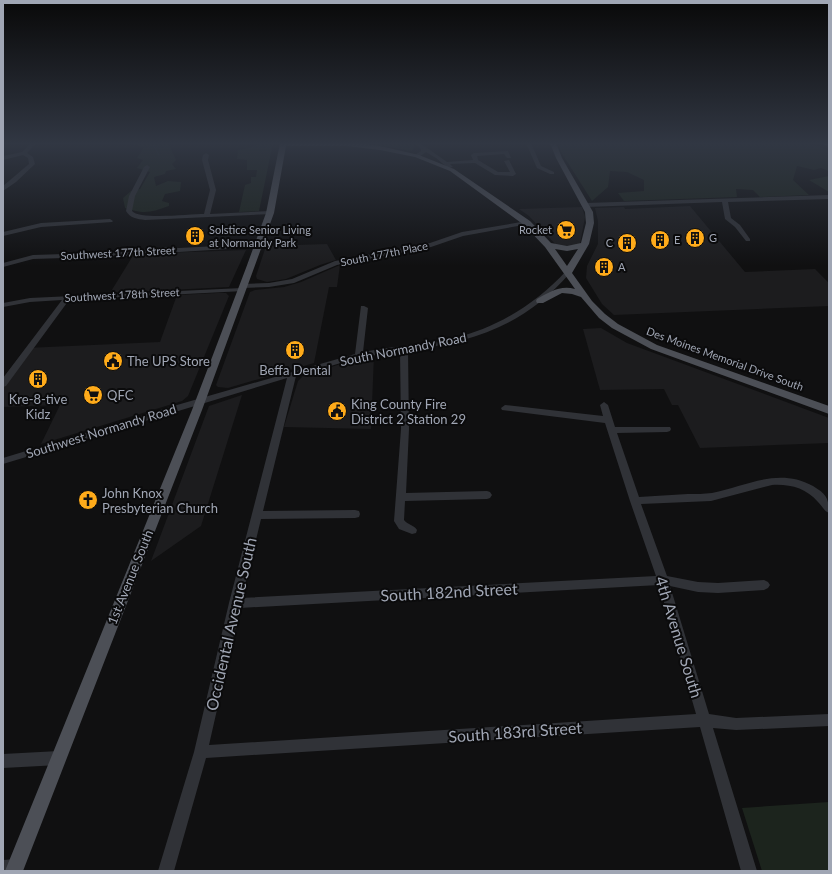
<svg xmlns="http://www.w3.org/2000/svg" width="832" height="874" font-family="Lato,sans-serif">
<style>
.built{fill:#1c1c1e}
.green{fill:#1c241d}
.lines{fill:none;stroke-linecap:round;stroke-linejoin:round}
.stream{stroke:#252f36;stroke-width:1}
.minor{fill:#303237;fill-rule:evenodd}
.major{fill:#4c4f56;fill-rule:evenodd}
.highway{fill:#5c6068;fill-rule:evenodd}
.labels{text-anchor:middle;stroke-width:4;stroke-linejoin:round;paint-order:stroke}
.far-poi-label{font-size:11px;fill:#a0a6b4;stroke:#0b0b0c;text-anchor:start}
.far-street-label{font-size:11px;fill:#a0a6b4;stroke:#0b0b0c}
.street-label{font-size:13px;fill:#a0a6b4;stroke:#0b0b0c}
.poi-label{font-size:13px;fill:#a0a6b4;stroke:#0b0b0c;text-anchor:start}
.near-street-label{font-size:16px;fill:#a0a6b4;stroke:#0b0b0c}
</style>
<rect width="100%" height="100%" fill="#101011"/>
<!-- built -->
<path class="built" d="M690 206 745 272 815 269 829 283V306L614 315 602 304 586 278 587 266 598 244V221L595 208 624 207 625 209Z
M582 207 585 217 580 244 571 248 556 245 529 216 519 209Z
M327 244 336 260 320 265 286 279 267 282 257 279 256 276 266 246Z
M246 250 229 287 110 293 134 254Z
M340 265 337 287H329L314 363 228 388 218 387 216 385 250 292 255 290 284 287 301 282Z
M218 293H226L229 296 188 396 182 401 41 444 60 405 3 407V378L26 348 160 342 177 295Z
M601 328 627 343 829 418V443L700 448 678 405H672L664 389 600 390 583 329Z
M374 355 371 429 284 427 298 381 303 376 350 361Z
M242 395 201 526 151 561 209 406Z"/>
<!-- green -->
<path class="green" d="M112 143H166L169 145 176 160 172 164 176 169 166 171 165 174 154 177 156 186 168 181 181 182 180 191 165 194 162 201 169 203V206C150 213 144 214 125 208L123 198 131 191 140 189 150 172 137 168 143 160 137 158 144 147 137 145Z
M257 143H273L259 211 239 212 245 185 251 183V177H256L257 170H247V160L237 159 238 150 249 148 257 145Z
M367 143H411L415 147 411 151Z
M559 143H800L821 147 829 151V171L821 168 814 170 797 166 793 180 809 195 760 197 753 190 736 189 737 197 624 201 618 193 644 191V180L627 172 610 171 608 187 592 201 561 152Z
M829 176V192L809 180Z
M829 802V871H762L742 808Z"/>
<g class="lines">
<!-- stream -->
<path class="stream" d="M152 143 159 155"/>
<!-- minor -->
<path class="minor" d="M31 143H36L27 153 33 157 35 164 16 182 3 191V186L29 164 28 158 23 155 3 160V156L22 152Z
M415 143H420L447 162 473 160 471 155 474 153 508 151 511 158H507L504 154 477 156 478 160 498 172H510L504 161 509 160 516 174 513 176 495 175 475 163 450 164 453 167 448 168 436 158 426 152 419 157H415V155L421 151V149Z
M526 143H531L541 166 554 172V174H550L537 168Z
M206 153 209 155 208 160 216 190 210 214 270 211 273 213 272 214 145 220C137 219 130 218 126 211L129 196 144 167 147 165 150 167 135 196 132 211C139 220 190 214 204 214L210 190 202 160 203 155Z
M829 195V199L728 202 731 218 740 225 750 239V241H746L735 227 725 219 722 202 586 207 583 205 586 203Z
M110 219 113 221 112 222 41 227 3 236V232L41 223Z
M527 221 530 223 529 224 463 236 431 247 337 265 294 283 269 287 243 288 240 286 243 284 269 283 292 279 335 261 430 243 462 232Z
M258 244 260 245V247L179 252 163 251 127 256 33 259 3 267V263L33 255 127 252 163 247 179 248Z
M568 270 571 272 570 273C525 325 474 342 408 350L409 429 406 493 487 491 490 492 492 495 490 498 487 499 405 501 404 520C408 525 414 525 417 530L416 533 412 534 399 529 394 521 401 429 400 351 358 358 296 376 263 511 355 510 359 511 360 514 359 517 355 518 261 519 242 598 656 576 630 501 605 423 502 410 501 408 505 405 603 416 600 405 604 402 608 405 615 427H670L671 429 670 431 667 432 617 433 639 497C655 496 671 495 688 494 696 494 704 494 712 493 747 486 778 467 813 486 826 494 829 498 829 513 824 511 822 506 818 502 806 488 790 484 772 485L711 501 641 504 667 576 698 582 718 583 764 580 768 582 770 585 768 588 764 590 718 593 698 592 670 586 709 714 736 718 829 714V726L736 730 713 728 757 871H741L700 727 206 758 174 871H158L194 752 229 603 287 378 3 464V458L177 405 355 354 361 306H364L368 308 363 352C393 346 424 345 454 338 497 328 537 303 566 271ZM659 585 696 714 209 745 240 608Z
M242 288 245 290 244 291 69 300 6 386 3 387V378L62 300 30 302 3 307V303L30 298Z
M59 751 64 753 66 758 64 763 59 765 3 768V754Z
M16 859 21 861 23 866 21 871H3V860Z"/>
<!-- major -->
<path class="major" d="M280 143H356L380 146 419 155 454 169 530 221 551 243 567 246 581 243 586 223 585 212 556 158 550 143H556L562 158 593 212 594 223 589 244 572 273 592 301 605 314 618 324 657 345 829 406V414L651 349 612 328 599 318 581 297 572 294 562 293 543 303H537L536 301 537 299C550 292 560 285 575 289L545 247 524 225 450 171 415 157 380 150 347 146H286L274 213 254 268 202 410 23 871H5L192 410 246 268 266 213ZM555 249 567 251 578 249 567 266Z"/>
<!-- highway -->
<path class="highway" d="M822 143H829V147Z"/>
</g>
<!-- sky -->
<linearGradient id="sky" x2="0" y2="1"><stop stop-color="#090909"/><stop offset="0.54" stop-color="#313743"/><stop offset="1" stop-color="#313743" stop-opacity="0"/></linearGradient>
<rect width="832" height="266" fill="url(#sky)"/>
<!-- icons -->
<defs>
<symbol id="supermarket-disc" viewBox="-11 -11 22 22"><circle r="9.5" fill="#ffab1a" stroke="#0b0b0c"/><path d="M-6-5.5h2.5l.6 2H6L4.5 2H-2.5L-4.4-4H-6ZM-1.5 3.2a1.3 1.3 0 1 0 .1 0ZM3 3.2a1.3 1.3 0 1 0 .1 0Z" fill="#111"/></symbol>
<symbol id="building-disc" viewBox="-11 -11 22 22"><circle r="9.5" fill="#ffab1a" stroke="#0b0b0c"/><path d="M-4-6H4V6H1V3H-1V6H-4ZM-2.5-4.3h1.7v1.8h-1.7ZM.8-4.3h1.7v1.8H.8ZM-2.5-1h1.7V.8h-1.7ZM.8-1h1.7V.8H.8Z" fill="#111"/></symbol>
<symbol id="civic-disc" viewBox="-11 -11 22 22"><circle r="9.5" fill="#ffab1a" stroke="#0b0b0c"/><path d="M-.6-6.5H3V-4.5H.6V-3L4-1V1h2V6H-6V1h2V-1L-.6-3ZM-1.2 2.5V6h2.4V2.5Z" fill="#111"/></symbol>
<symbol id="church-disc" viewBox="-11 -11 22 22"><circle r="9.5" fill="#ffab1a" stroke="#0b0b0c"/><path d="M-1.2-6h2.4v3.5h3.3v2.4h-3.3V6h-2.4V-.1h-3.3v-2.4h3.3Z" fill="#111"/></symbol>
</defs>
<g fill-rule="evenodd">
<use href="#supermarket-disc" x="555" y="219" width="22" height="22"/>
<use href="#building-disc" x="184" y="225" width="22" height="22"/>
<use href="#building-disc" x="684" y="227" width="22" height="22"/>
<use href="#building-disc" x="649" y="229" width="22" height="22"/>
<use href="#building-disc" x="616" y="232" width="22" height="22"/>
<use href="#building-disc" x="593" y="256" width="22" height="22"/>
<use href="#building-disc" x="284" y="339" width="22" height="22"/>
<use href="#civic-disc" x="102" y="350" width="22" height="22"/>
<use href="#building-disc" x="27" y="368" width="22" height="22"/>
<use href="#supermarket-disc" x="82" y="384" width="22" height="22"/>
<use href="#civic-disc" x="326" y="400" width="22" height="22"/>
<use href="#church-disc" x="77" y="489" width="22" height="22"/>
</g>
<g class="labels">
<!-- far-poi labels -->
<g class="far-poi-label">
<text x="209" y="234">Solstice Senior Living<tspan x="209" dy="13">at Normandy Park</tspan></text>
<text x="552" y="234" text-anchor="end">Rocket</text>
<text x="709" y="242">G</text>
<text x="674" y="244">E</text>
<text x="613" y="247" text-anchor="end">C</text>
<text x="618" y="271">A</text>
</g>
<!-- far-street labels -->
<g class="far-street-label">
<text transform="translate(118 253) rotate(-3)" y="4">Southwest 177th Street</text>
<text transform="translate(384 254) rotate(-11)" y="4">South 177th Place</text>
<text transform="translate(122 295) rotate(-3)" y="4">Southwest 178th Street</text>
<text transform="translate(725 359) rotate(20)" y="4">Des Moines Memorial Drive South</text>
</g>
<!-- street labels -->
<g class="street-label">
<text transform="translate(403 349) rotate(-11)" y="5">South Normandy Road</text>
<text transform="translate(101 431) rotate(-17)" y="5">Southwest Normandy Road</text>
<text transform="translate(130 577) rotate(-68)" y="5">1st Avenue South</text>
</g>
<!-- poi labels -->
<g class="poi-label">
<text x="127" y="366">The UPS Store</text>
<text x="295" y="375" text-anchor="middle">Beffa Dental</text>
<text x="107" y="400">QFC</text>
<text x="38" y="404" text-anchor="middle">Kre-8-tive<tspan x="38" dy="15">Kidz</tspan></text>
<text x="351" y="409">King County Fire<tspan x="351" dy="15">District 2 Station 29</tspan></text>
<text x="102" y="498">John Knox<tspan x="102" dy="15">Presbyterian Church</tspan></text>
</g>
<!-- near-street labels -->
<g class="near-street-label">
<text transform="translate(449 592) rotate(-3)" y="6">South 182nd Street</text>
<text transform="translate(231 624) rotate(-77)" y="6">Occidental Avenue South</text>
<text transform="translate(679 637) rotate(73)" y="6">4th Avenue South</text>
<text transform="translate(515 732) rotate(-4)" y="6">South 183rd Street</text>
</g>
</g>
<!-- border -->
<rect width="832" height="874" fill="none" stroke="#a0a6b4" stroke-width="8"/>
</svg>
